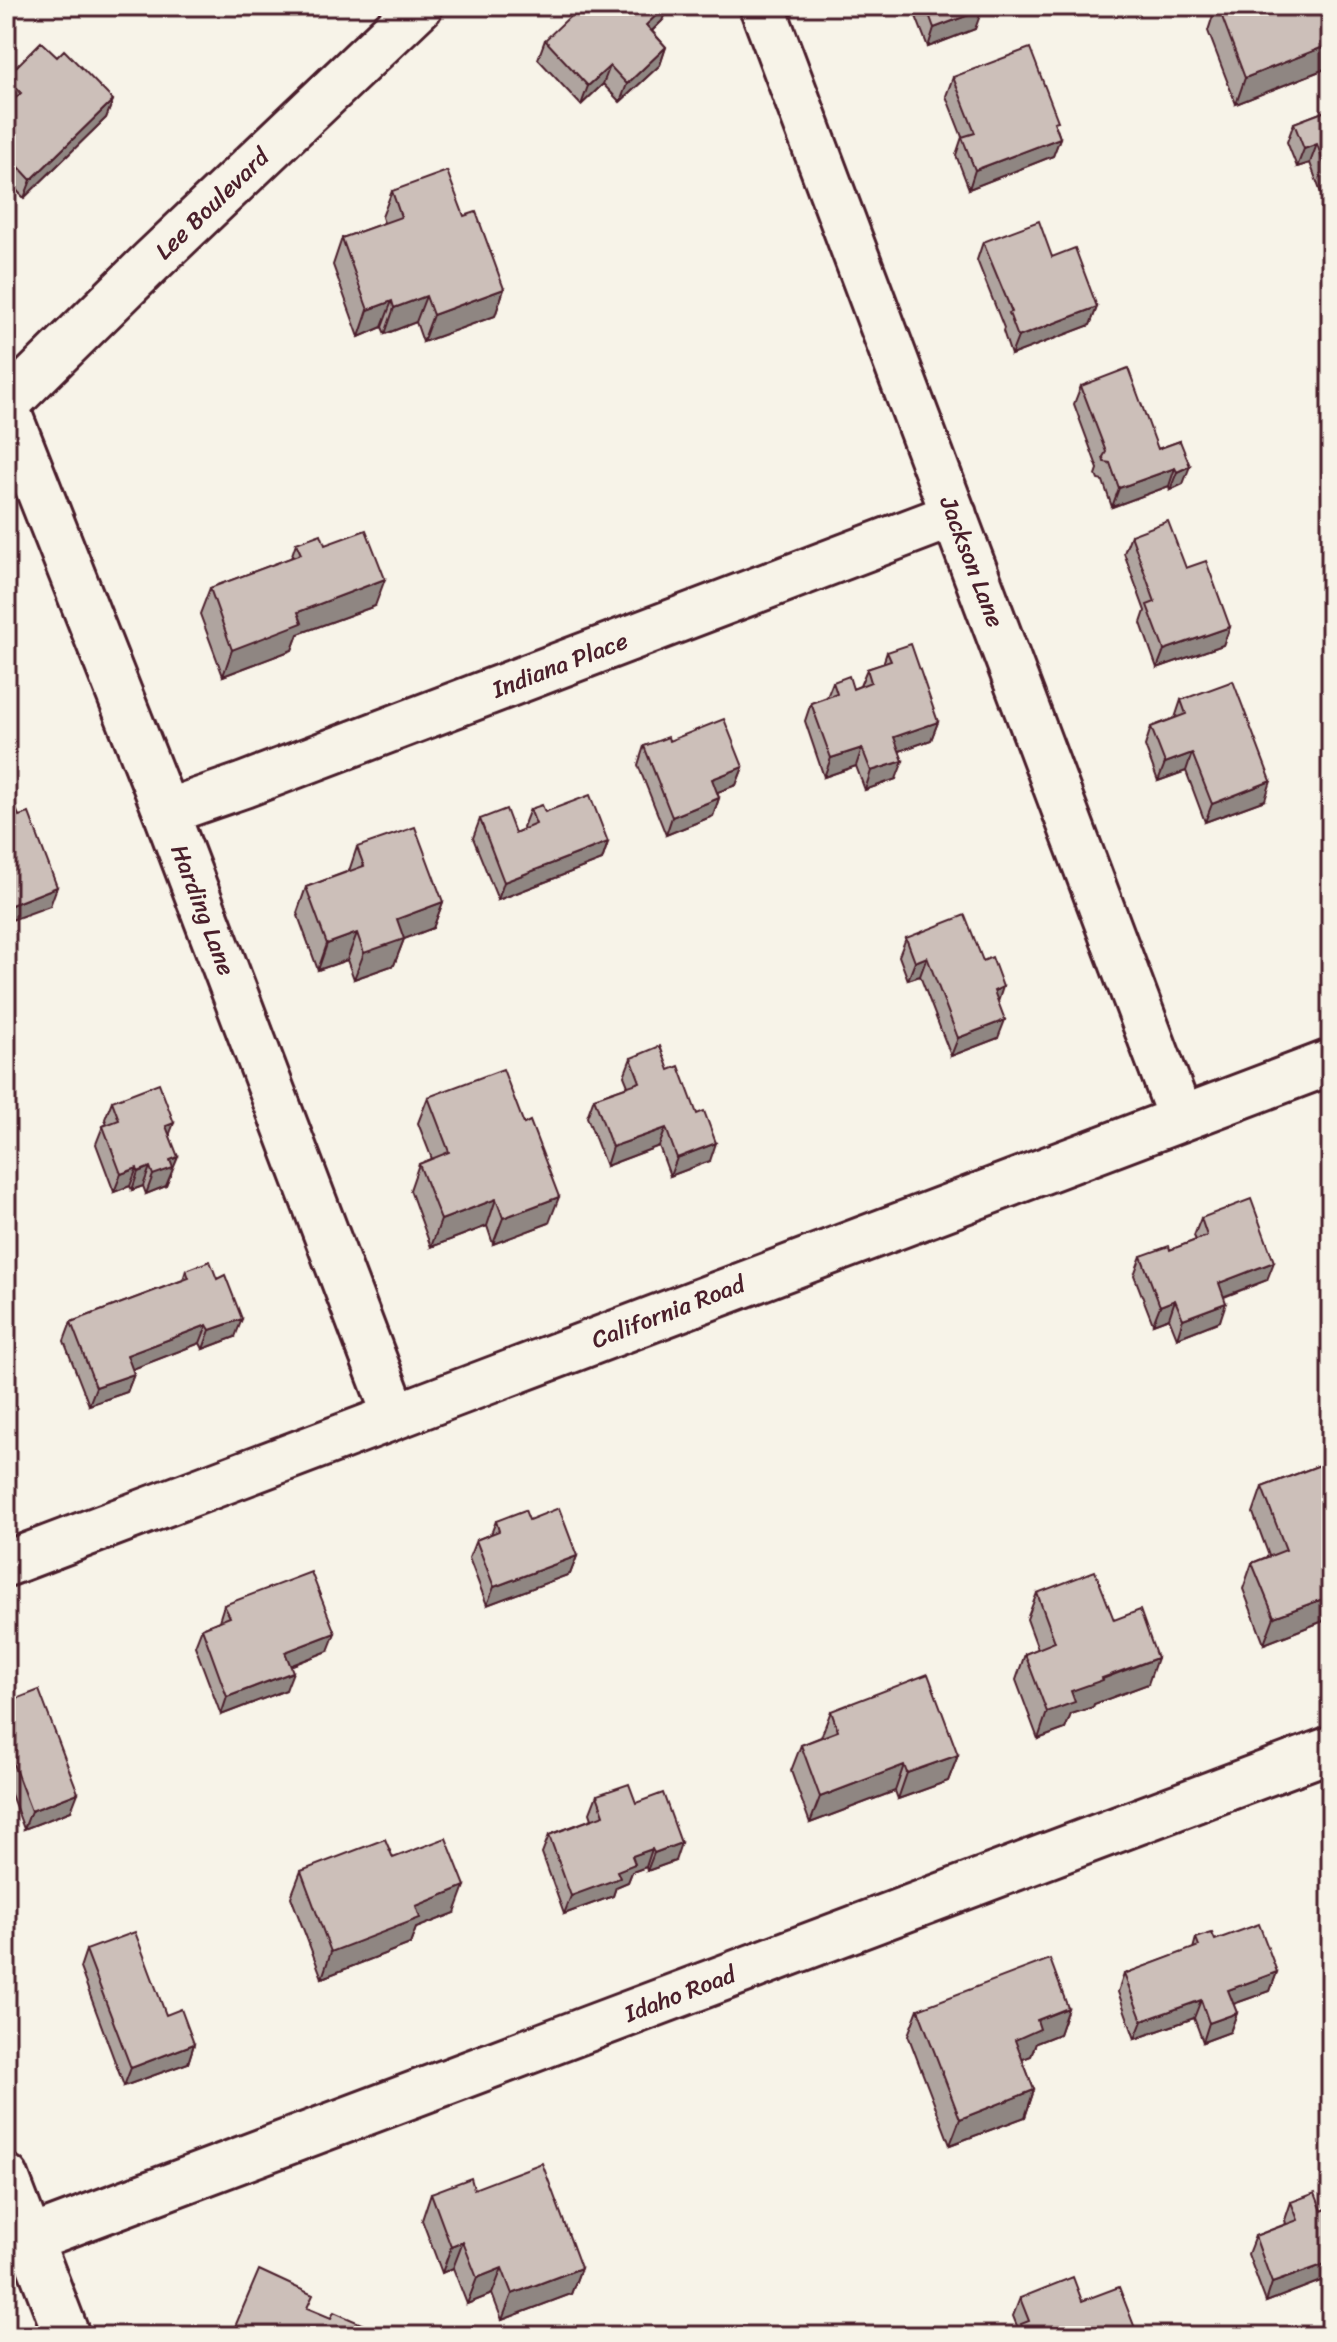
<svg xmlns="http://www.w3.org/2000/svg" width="1337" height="2342" font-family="Sriracha,sans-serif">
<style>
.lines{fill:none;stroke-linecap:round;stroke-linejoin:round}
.street-casing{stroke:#4a1f2b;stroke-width:50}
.secondary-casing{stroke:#4a1f2b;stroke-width:50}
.street{stroke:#f7f3e8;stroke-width:44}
.secondary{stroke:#f7f3e8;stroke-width:44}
.wall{fill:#afa49f;stroke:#4a1f2b;stroke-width:2}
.shaded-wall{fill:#8f8682;stroke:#4a1f2b;stroke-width:2}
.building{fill:#ccbfb9;stroke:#4a1f2b;stroke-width:2}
.labels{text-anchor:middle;stroke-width:6;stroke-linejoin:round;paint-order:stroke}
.street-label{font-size:24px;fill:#4a1f2b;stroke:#f7f3e8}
</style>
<rect width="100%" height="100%" fill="#f7f3e8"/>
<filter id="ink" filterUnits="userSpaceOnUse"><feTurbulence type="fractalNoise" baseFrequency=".0125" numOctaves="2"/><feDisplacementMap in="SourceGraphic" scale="16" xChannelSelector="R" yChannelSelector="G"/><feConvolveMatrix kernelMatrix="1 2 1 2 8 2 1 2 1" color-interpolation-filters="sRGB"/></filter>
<g filter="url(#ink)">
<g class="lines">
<defs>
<path id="street" d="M762 6 1181 1119
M6 407 166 812 395 1415
M166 812 244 785 954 515
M6 1564 1331 1062
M6 2177 67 2336
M30 2239 1331 1749"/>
<path id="secondary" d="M6 405 151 262 420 6"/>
</defs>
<!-- street casing -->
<use href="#street" class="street-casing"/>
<!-- secondary casing -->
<use href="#secondary" class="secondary-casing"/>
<!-- street -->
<use href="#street" class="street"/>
<!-- secondary -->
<use href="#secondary" class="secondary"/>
</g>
<!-- wall -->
<path class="wall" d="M912 6H980L975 29 928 47Z
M1216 6H1326L1330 67 1236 104 1208 31Z
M662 21 652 31 666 47 660 65 620 102 603 84 581 105 538 59 545 40Z
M57 57 113 100 106 118 24 198 6 179V107L8 105 6 103V77Z
M953 77 1056 126 1060 138 1053 156 969 189 956 155 962 137 946 96Z
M1331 109V202L1325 204 1310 163 1297 167 1287 142 1294 123Z
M392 191 464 216 504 289 495 316 423 342 416 322 385 334 382 327 359 337 333 265 342 238 384 223 382 217Z
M983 242 1052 257 1097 307 1090 325 1011 355 1003 331 1004 328 977 260Z
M1081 386 1158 449 1180 441 1183 484 1170 490 1169 486 1112 507 1103 481 1098 480 1096 475 1098 469 1074 404Z
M1131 535 1186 568 1230 627 1223 645 1157 668 1141 623 1145 611 1124 553Z
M296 543 325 545 375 606 298 634 292 650 223 676 200 614 210 588 291 558Z
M887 652 938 722 931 740 900 751 896 779 865 790 856 766 824 777 805 721 811 703 827 697 833 682 853 689 860 686 867 669 883 664Z
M1181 700 1265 800 1205 822 1186 771 1158 781 1145 746 1151 727 1175 718Z
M669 741 743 767 736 785 717 792 719 798 713 816 666 835 638 765 644 746Z
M530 809 545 812 608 842 602 860 498 900 473 838 480 819 515 833 524 829 523 827Z
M357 847 443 902 433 928 404 939 394 965 354 979 347 960 318 970 297 913 306 887 349 871Z
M906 938 998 1002V1038L951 1056 920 976 908 980 899 956Z
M631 1058 669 1070 710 1161 670 1176 659 1146 606 1166 587 1117 594 1098 628 1086 624 1076Z
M428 1097 549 1223 493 1244 487 1226 431 1247 410 1190 419 1164 432 1159 418 1123Z
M112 1101 170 1134 171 1176H170L166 1186 146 1194 143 1186 132 1190 130 1186 114 1192 96 1144 103 1126 107 1124 105 1119Z
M1201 1218 1267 1280 1224 1297 1220 1321 1177 1338 1169 1318 1153 1324 1134 1275 1141 1256 1170 1250 1196 1240 1194 1236Z
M186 1270 235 1337 203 1349 200 1343 132 1369 134 1374 127 1392 89 1405 64 1341 71 1322 183 1280Z
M1331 1461V1618L1264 1644 1243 1589 1252 1563 1269 1556 1253 1513 1262 1487Z
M529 1520 577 1556 570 1574 487 1605 469 1558 476 1540 491 1534 496 1521Z
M1037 1593 1114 1620 1148 1684 1094 1704 1093 1707 1071 1714 1065 1729 1038 1739 1016 1680 1025 1654 1038 1649 1027 1619Z
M224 1605 328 1651 290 1666 286 1690 221 1715 195 1646 202 1628 219 1621Z
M6 1703 71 1811 24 1829 6 1781Z
M831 1711 958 1755 948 1781 898 1799 895 1791 810 1823 791 1771 801 1745 821 1737Z
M597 1795 636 1803 675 1861 647 1871 646 1867 632 1872 628 1882 616 1887 613 1896 564 1914 542 1853 549 1835 592 1819 590 1813Z
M393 1858 455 1913 416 1928 410 1944 322 1978 291 1897 301 1871Z
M1196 1938 1215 1940 1277 1972 1270 1991 1233 2004 1237 2013 1230 2032 1203 2042 1194 2018 1135 2039 1118 1992 1124 1974 1193 1949Z
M86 1950 194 2044 188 2063 124 2086 80 1968Z
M1068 2008 1059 2034 1036 2043 1031 2056 1022 2059 1034 2090 1025 2117 950 2145 908 2035 918 2009Z
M474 2189 581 2268 571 2294 502 2320 492 2294 467 2304 453 2268 442 2273 422 2220 431 2193Z
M1291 2202 1322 2211 1329 2208 1331 2202V2277L1266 2302 1248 2254 1255 2236 1286 2224 1285 2220Z
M1020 2298 1082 2301 1138 2336H1017L1019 2331 1013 2316Z"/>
<!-- shaded-wall -->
<path class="shaded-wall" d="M666 6H668L662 21 639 43 646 25Z
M982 10 975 29 928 47 934 28Z
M1331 44 1330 67 1236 104 1245 78Z
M666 47 660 65 620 102 627 84Z
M610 66 603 84 581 105 588 86Z
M113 100 106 118 24 198 31 180Z
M1060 138 1053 156 969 189 975 170Z
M1317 144 1310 163 1297 167 1304 149Z
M1331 188V202L1325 204Z
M504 289 495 316 423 342 433 315Z
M426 296 416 322 385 334 394 308Z
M392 301 382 327 359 337 368 310Z
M1097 307 1090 325 1011 355 1018 337Z
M1190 466 1183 484 1170 490 1177 472Z
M1175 468 1169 486 1112 507 1119 488Z
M385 579 375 606 298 634 292 650 223 676 232 650 298 612Z
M1230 627 1223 645 1157 668 1164 650Z
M938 722 931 740 888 755 894 737Z
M862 748 856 766 824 777 831 758Z
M1192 753 1186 771 1158 781 1165 763Z
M903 761 896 779 865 790 871 771Z
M743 767 736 785 705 797 712 779Z
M1271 781 1265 800 1205 822 1212 804Z
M719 798 713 816 666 835 672 817Z
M608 842 602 860 498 900 504 882Z
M57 887 50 906 6 922V907Z
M443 902 433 928 404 939 394 965 354 979 364 953 397 919Z
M357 933 347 960 318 970 327 944Z
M927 957 920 976 908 980 915 962Z
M1003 987 997 1005 994 991Z
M1005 1020 998 1038 951 1056 958 1038Z
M174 1123 167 1141 166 1126Z
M666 1128 659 1146 606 1166 612 1147Z
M716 1143 710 1161 670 1176 677 1158Z
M178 1157 166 1186 146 1194 153 1175 170 1160Z
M150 1167 143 1186 132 1190 138 1172Z
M137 1168 130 1186 114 1192 121 1174Z
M559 1197 549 1223 493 1244 503 1218Z
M496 1199 487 1226 431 1247 441 1220Z
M1274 1262 1267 1280 1212 1301 1219 1283Z
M1175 1300 1169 1318 1153 1324 1160 1306Z
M1226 1303 1220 1321 1177 1338 1183 1319Z
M242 1319 235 1337 203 1349 210 1330Z
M207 1325 200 1343 120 1374 127 1355Z
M134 1374 127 1392 89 1405 96 1387Z
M11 1401 6 1415V1402Z
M577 1556 570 1574 487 1605 494 1587Z
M1331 1596V1618L1264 1644 1274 1617Z
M335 1633 328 1651 279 1670 285 1652Z
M1157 1658 1148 1684 1094 1704 1093 1707 1071 1714 1065 1729 1038 1739 1047 1712 1071 1691Z
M293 1672 286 1690 221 1715 227 1697Z
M958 1755 948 1781 898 1799 907 1773Z
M904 1765 895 1791 810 1823 820 1797Z
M78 1793 71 1811 24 1829 31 1811Z
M681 1843 675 1861 647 1871 654 1853Z
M652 1849 646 1867 632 1872 628 1882 616 1887 613 1896 564 1914 571 1896 617 1871 632 1856Z
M465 1886 455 1913 416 1928 410 1944 322 1978 331 1952 416 1906Z
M1277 1972 1270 1991 1222 2008 1228 1990Z
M1201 2000 1194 2018 1135 2039 1142 2021Z
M1068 2008 1059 2034 1036 2043 1031 2056 1005 2066 1015 2040 1037 2020Z
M1237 2013 1230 2032 1203 2042 1209 2023Z
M194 2044 188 2063 124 2086 131 2068Z
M1034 2090 1025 2117 950 2145 960 2119Z
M463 2242 453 2268 442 2273 451 2247Z
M1331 2262V2277L1266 2302 1272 2283Z
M502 2268 492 2294 467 2304 477 2278Z
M581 2268 571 2294 502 2320 512 2294Z"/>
<!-- building -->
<path class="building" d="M581 6H666L646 25 666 47 627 84 610 66 588 86 545 40Z
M926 6H980L982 10 934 28Z
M1218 6H1326L1331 18V44L1245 78Z
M41 42 57 57 64 50 113 100 31 180 6 153V107L21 93 6 77Z
M1030 48 1058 121 1054 122 1060 138 975 170 962 137 975 133 953 77Z
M1331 109V183L1317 144 1304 149 1294 123Z
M447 171 464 216 476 212 504 289 433 315 426 296 394 308 392 301 368 310 342 238 401 217 392 191Z
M1039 221 1052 257 1075 248 1097 307 1018 337 1009 313 1012 312 983 242Z
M1128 368 1158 449 1180 441 1190 466 1177 472 1175 468 1119 488 1110 463 1104 462 1103 457 1106 452 1081 386Z
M1168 521 1186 568 1206 561 1230 627 1164 650 1147 605 1155 602 1131 535Z
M366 530 385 579 298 612 302 623 232 650 210 588 301 554 296 543 321 534 325 545Z
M911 644 938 722 894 737 903 761 871 771 862 748 831 758 811 703 837 694 833 682 849 676 853 689 871 682 867 669 891 661 887 652Z
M1233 681 1271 781 1212 804 1192 753 1165 763 1151 727 1186 714 1181 700Z
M724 719 743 767 712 779 719 798 672 817 644 746 668 737 669 741Z
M6 783 19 816 29 813 57 887 6 907Z
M590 795 608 842 504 882 480 819 506 809 515 833 536 824 530 809 542 805 545 812Z
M415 827 443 902 397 919 404 939 364 953 357 933 327 944 306 887 364 866 357 847Z
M965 915 983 961 992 957 1003 987 994 991 1005 1020 958 1038 927 957 915 962 906 938Z
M660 1046 669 1070 679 1066 697 1114 704 1111 716 1143 677 1158 666 1128 612 1147 594 1098 640 1082 631 1058Z
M503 1069 524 1124 530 1121 559 1197 503 1218 496 1199 441 1220 419 1164 449 1152 428 1097Z
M159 1083 174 1123 166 1126 178 1157 170 1160 173 1168 153 1175 150 1167 138 1172 137 1168 121 1174 103 1126 119 1120 112 1101Z
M1251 1199 1274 1262 1219 1283 1226 1303 1183 1319 1175 1300 1160 1306 1141 1256 1169 1246 1170 1250 1207 1236 1201 1218Z
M210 1261 217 1279 225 1275 242 1319 210 1330 207 1325 127 1355 134 1374 96 1387 71 1322 189 1278 186 1270Z
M6 1387 11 1401 6 1402Z
M1331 1461V1596L1274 1617 1252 1563 1286 1550 1262 1487Z
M559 1508 577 1556 494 1587 476 1540 499 1531 496 1521 525 1510 529 1520Z
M1095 1571 1114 1620 1140 1610 1157 1658 1102 1678 1103 1680 1071 1691 1075 1702 1047 1712 1025 1654 1055 1642 1037 1593Z
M311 1572 335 1633 285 1652 293 1672 227 1697 202 1628 230 1617 224 1605Z
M928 1674 958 1755 907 1773 904 1765 820 1797 801 1745 838 1731 831 1711Z
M39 1690 78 1793 31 1811 6 1745V1703Z
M629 1784 636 1803 663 1793 681 1843 654 1853 652 1849 632 1856 635 1864 617 1871 620 1878 571 1896 549 1835 604 1815 597 1795Z
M446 1838 465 1886 416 1906 420 1918 331 1952 301 1871 385 1839 393 1858Z
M1259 1924 1277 1972 1228 1990 1237 2013 1209 2023 1201 2000 1142 2021 1124 1974 1199 1946 1196 1938 1212 1933 1215 1940Z
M135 1932 166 2015 181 2009 194 2044 131 2068 86 1950Z
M1050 1959 1068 2008 1037 2020 1040 2029 1015 2040 1034 2090 960 2119 918 2009Z
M542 2163 581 2268 512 2294 502 2268 477 2278 463 2242 451 2247 431 2193 471 2178 474 2189Z
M1315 2193 1322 2211 1331 2207V2262L1272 2283 1255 2236 1298 2220 1291 2202Z
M259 2270 313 2295 307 2308 331 2318 334 2312 380 2332 378 2336H231Z
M1073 2277 1082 2301 1119 2287 1138 2336H1026L1021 2324 1029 2321 1020 2298Z"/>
</g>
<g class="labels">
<!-- street labels -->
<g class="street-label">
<text transform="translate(212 204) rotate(-44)" y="8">Lee Boulevard</text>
<text transform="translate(972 562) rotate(69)" y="8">Jackson Lane</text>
<text transform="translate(560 665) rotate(-21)" y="8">Indiana Place</text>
<text transform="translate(203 910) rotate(69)" y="8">Harding Lane</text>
<text transform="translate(668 1312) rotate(-21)" y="8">California Road</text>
<text transform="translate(680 1994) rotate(-21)" y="8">Idaho Road</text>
</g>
</g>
<!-- margin -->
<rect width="1337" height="2342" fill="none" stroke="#f7f3e8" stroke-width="32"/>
<rect x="16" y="16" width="1305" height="2310" fill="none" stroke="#4a1f2b" stroke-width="3" filter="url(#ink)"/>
</svg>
